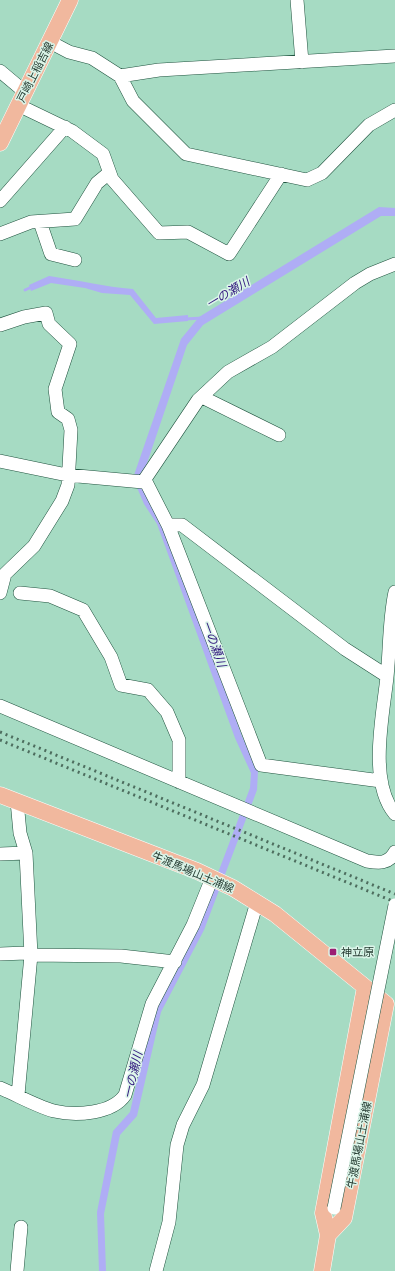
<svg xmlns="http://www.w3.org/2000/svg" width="395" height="1271" font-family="Signika,'Noto Sans JP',sans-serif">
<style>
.water{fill:#afadf5}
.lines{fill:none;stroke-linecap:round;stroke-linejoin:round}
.stream{stroke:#afadf5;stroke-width:3}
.minor-casing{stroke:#20533f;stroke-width:14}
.major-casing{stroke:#fff;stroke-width:17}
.minor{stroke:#fff;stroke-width:13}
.major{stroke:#f1b89e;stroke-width:16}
.rail{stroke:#4d6d5e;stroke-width:3;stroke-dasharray:2 4;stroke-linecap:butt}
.minor-bridge-casing{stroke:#20533f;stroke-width:14;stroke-linecap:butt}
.minor-bridge{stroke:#fff;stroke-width:13}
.poi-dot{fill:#9c1e73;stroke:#dbf5e9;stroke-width:1.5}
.labels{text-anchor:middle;stroke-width:3;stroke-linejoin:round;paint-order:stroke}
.street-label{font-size:11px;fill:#253b31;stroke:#dbf5e9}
.poi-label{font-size:11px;fill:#253b31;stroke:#dbf5e9;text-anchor:start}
.water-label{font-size:12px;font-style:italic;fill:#31177e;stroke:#dbf5e9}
</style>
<rect width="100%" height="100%" fill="#a6dbc3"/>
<!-- water -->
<path class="water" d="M379 207 395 208V216H381L203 325 187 345 142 478 164 520 242 736 258 771 257 790 204 930 161 1012 137 1116 120 1135 104 1214 106 1271H99L97 1212 113 1131 130 1112 153 1009 213 886 250 788 251 773 235 738 157 524 144 504 133 478 181 339 199 317Z
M49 276C78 280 105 287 133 289L156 318 188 315V321L154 324 130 295 102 293 85 288 51 283 31 291 29 285Z"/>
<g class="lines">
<!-- stream -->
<path class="stream" d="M25 290 34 286
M185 319 203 318"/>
<defs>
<path id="minor" d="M297 0 302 62
M50 42 69 52 92 58 120 76 159 70 395 56
M0 71 25 92
M120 76 133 101 186 154 307 180 322 173 369 125 395 110
M18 105 72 131 103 154 112 179 159 233 188 232 229 254 281 174
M0 201 65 127
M40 222 51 254 75 260
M0 234 31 222 75 219 97 183 109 173
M0 325 24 317 46 313 49 324 70 344 55 389 58 412 68 419 71 430 68 485 62 501 34 546 5 574 0 593
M202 397 279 435
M0 461 67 475 143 482 198 400 228 372 272 347 355 283 370 274 395 264
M145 480 168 525 261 765 381 781
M168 525H182L345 649 387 676
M395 592C389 620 390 648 387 677 383 715 368 782 395 814
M20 593 50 596 83 610 111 657 121 685 148 690 167 712 179 740V782
M0 706 367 861C379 863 389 864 395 852
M17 801 20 833 26 853 31 955 18 1095
M0 854 26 853
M0 954 26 953 31 955 121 956 175 962
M0 1088C17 1095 36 1106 54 1111 76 1116 112 1114 125 1095L152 1004 193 925 212 878
M17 1271 21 1227
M156 1271 169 1222 177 1145 183 1125 203 1085 257 902"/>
<path id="major" d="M0 143 70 0
M0 795 197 871 233 888 275 914 386 1004 344 1218 328 1235
M322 1271 328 1235 323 1213 365 987"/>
</defs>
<!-- minor casing -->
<use href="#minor" class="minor-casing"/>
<!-- major casing -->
<use href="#major" class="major-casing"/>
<!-- minor -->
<use href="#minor" class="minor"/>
<!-- major -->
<use href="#major" class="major"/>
<!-- rail -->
<path class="rail" d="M0 732 395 894
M0 740 395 902"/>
<defs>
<path id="minor-bridge" d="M334 1208 395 905"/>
</defs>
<!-- minor-bridge casing -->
<use href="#minor-bridge" class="minor-bridge-casing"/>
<!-- minor-bridge -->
<use href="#minor-bridge" class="minor-bridge"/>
</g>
<!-- markers -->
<rect class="poi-dot" x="329" y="948" width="8" height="8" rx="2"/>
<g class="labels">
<!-- street labels -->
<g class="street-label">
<text transform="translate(35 72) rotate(-63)" y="4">戸崎上稲吉線</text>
<text transform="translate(193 872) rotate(23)" y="4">牛渡馬場山土浦線</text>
<text transform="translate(359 1145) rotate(-79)" y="4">牛渡馬場山土浦線</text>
</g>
<!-- poi labels -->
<g class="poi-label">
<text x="341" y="956">神立原</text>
</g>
<!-- water labels -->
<g class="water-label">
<text transform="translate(228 293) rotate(-31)" y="4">一の瀬川</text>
<text transform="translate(214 644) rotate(70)" y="4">一の瀬川</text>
<text transform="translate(133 1075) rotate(-77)" y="4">一の瀬川</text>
</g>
</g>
</svg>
